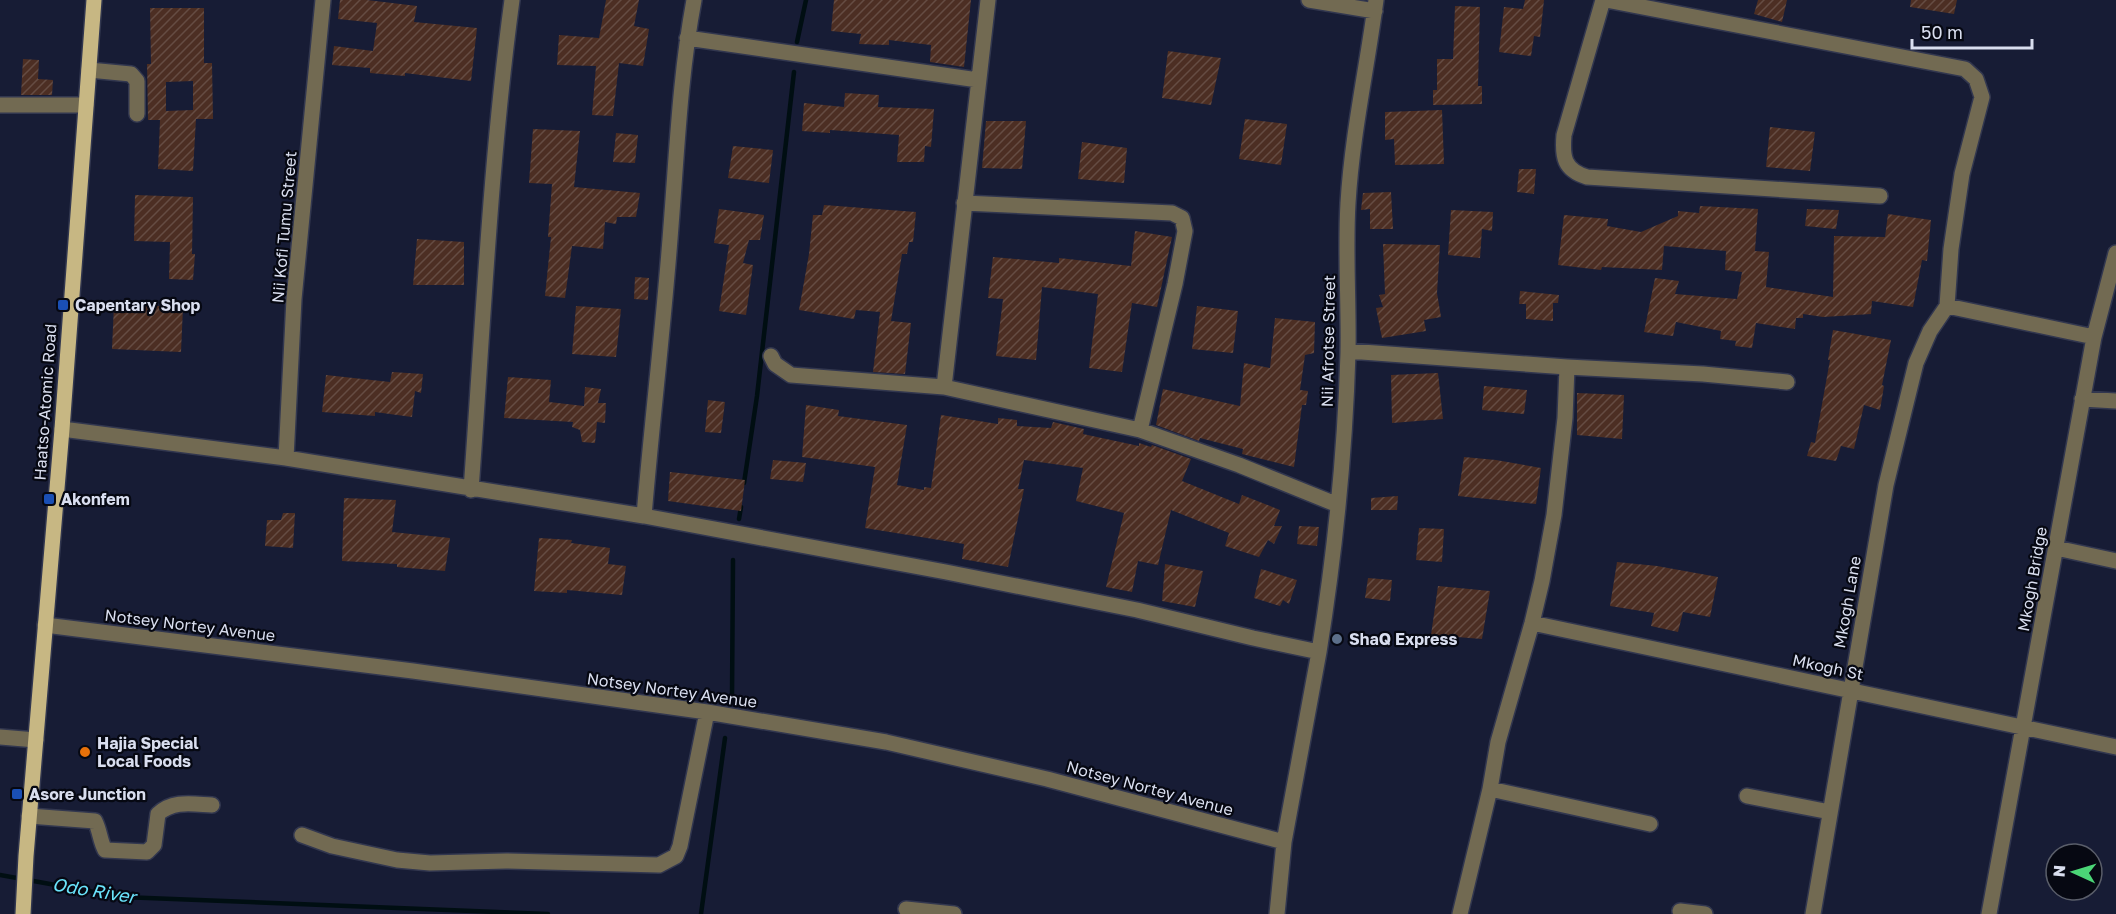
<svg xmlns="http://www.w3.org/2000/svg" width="2116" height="914" font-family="'Golos Text',sans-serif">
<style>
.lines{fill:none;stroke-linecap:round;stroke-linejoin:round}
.stream{stroke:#000e12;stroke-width:4.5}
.building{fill:url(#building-hatch);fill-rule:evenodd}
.minor-casing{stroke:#32374f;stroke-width:18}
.major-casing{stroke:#32374f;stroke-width:18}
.minor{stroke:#726a52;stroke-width:15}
.major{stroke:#c7b783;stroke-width:15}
.transit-dot{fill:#1a4fb4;stroke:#060812;stroke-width:2}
.service-dot{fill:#5c6f8a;stroke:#060812;stroke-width:2}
.food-dot{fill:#e8710a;stroke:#060812;stroke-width:2}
.labels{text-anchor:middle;stroke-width:4.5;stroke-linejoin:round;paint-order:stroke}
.street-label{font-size:16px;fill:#d9deef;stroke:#060812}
.poi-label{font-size:16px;font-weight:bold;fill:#d9deef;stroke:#060812;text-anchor:start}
.water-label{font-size:18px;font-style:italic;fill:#6ae4fb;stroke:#060812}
</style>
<defs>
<pattern id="building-hatch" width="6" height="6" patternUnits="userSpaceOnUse" patternTransform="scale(1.5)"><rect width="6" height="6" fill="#4c2e23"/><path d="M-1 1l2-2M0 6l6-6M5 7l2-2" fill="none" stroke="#654c43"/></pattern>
</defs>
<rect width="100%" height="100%" fill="#171c35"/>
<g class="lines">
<!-- stream -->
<path class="stream" d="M797 42 806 0
M744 483 757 396 794 72
M739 519 741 507
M732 696 733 560
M0 875 122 897 548 914
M701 914 725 738"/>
</g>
<!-- building -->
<path class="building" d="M340 0H367L417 6 414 22 477 28 471 81 405 73V76L370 73V68L332 65 334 46 373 51 377 23 338 19Z
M606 0H639L634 26 649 29 643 66 619 63 613 116 592 115 596 66 557 65 559 35 599 38Z
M834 0H971L964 67 930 62 931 45 889 40V45L859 44 861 34 831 31Z
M1525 0H1544L1540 37 1534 36 1531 56 1499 52 1504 7 1523 9Z
M1758 0H1787L1782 22 1754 14Z
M1911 0H1957L1954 14 1910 7Z
M1455 6 1480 7 1478 86H1482V104L1433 105V90H1437V59H1453Z
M150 8H204V63H212L213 119H196L193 171 158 169 160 120H148L147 64H151ZM193 81V110L166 111V82Z
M1168 51 1221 58 1211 105 1162 98Z
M23 59 39 60 38 79 53 80 52 95H21Z
M845 93 879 95 878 107 934 109 931 147 925 146 924 162H897L899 135 830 130V133L802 131 804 103 844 107Z
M1442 110 1444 164 1395 165 1394 139 1385 140V112Z
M1245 119 1287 124 1281 165 1239 159Z
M986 121H1026L1022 169 982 168Z
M1770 127 1815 132 1810 171 1766 167Z
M533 129 580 131 574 187 640 193 636 217H617L616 224 605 222 603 249 572 246 565 298 545 296 551 237H548L552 184 529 183Z
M616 133 638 135 635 163 613 162Z
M1082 142 1127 148 1124 183 1078 179Z
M733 146 773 150 769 183 728 178Z
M1519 169H1536L1534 194 1517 192Z
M1391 192 1393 229H1370V209L1361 210 1363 193Z
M135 195 193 197 192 254H195L193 280 169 279 170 242 134 241Z
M824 205 916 212 913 242H909L907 254H902L891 321 911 323 905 374 873 372 880 312 856 310 854 319 799 310 809 254 813 215H822Z
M1700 206 1758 209 1755 251 1769 252 1766 287 1833 297 1834 236 1885 237 1888 214 1931 220 1927 261 1922 260 1913 307 1872 301 1871 314 1823 317 1803 314V318H1796L1795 329 1756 323 1752 348 1735 346 1736 341 1720 339 1721 331 1676 322 1673 336 1644 332 1655 278 1679 281 1675 294 1737 299 1742 272 1725 270 1726 251 1664 246 1662 270 1602 267 1601 270 1558 265 1564 215 1608 219 1607 226 1641 232 1678 216V211L1699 213Z
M719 209 764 215 760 240H749L743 263 753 265 746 315 719 311 729 245 714 243Z
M1807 209 1839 210 1836 229 1805 226Z
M1451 210 1493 212 1492 231 1482 229 1480 258 1448 255Z
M1135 231 1172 237 1157 307 1132 303 1122 372 1089 368 1098 294 1042 287 1036 360 996 356 1003 299 988 298 993 257 1059 263V258L1131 266Z
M417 239 464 242V285H413Z
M1383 244 1440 245 1437 293 1441 317 1424 320 1426 331 1382 338 1376 308 1383 307 1379 295 1385 294Z
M635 277 649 278 648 300 634 299Z
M1520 291 1559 295 1558 303H1553V321L1526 319V304H1519Z
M114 304 183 307 181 352 112 349Z
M576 306 621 309 616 357 572 354Z
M1197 306 1238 311 1233 353 1192 349Z
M1275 318 1315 322 1314 353 1305 355 1300 390 1308 391 1306 405H1302L1294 467 1242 454 1243 449 1200 438 1199 441 1156 425 1163 389 1240 406 1244 363 1270 368Z
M1833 330 1891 340 1882 385 1884 386 1880 410 1864 405 1854 449 1841 446 1836 461 1807 456 1811 442 1815 443 1830 360H1828Z
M392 372 423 374 421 393 415 391 412 417 375 412V416L322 412 326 375 390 382Z
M1438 373 1443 419 1392 423 1391 375Z
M508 377 551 380 549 402 584 406 585 387 601 389 598 403H606L605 423 597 422 595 443 582 442 580 430 572 427 573 422 504 418Z
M1484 386 1527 390 1524 414 1482 410Z
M1577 393 1624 395 1622 439 1577 435Z
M708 400 725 402 721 433 705 432Z
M806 405 839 410 838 416 907 425 897 485 924 490V487L931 488 941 415 998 424V418L1017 420V426L1051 428 1053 422 1084 429 1083 434 1139 446V443L1151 447 1152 445 1191 459 1182 481 1239 504 1242 495 1280 510 1274 526H1282L1274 544 1268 540 1259 557 1225 546 1229 533 1171 510 1158 565 1138 561 1132 592 1106 587 1124 513 1076 501 1083 468 1024 460 1018 489H1024L1008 567 962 559 964 544 865 528 875 467 802 457Z
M1464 457 1496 460 1541 468 1536 504 1458 496Z
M773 460 806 463 803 482 770 479Z
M670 472 745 480 741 511 668 501Z
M1398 496 1397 510H1371V498Z
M344 498 396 500 392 532 450 538 445 571 397 567V564L342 561Z
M283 513H295L293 548 265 546 267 520H281Z
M1299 526 1319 527 1317 546 1297 544Z
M1419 528 1444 529 1442 562 1416 560Z
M539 538 572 540 571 543 610 548 608 564 626 566 622 595 567 590V593L534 591Z
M1617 562 1657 566 1718 577 1710 617 1683 612 1678 632 1651 626 1654 613 1610 606Z
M1165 564 1203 571 1195 607 1162 601Z
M1261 569 1297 580 1289 604 1283 600 1280 606 1254 598Z
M1368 578 1392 580 1390 601 1365 598Z
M1438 586 1490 591 1482 639 1431 635Z"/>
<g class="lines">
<defs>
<path id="minor" d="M1309 0 1375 11
M1603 0 1564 135C1562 157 1564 170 1587 177L1880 196
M1606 0 1965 69 1976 79 1982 97 1962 174 1951 249 1947 306 1930 331 1916 363 1886 485 1813 914
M687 38 978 80
M89 70 131 74 137 81V114
M0 105H86
M964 203 1172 213 1182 218 1185 231 1175 284 1140 430
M1947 306 2094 337
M1348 351 1567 367 1703 374 1787 382
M771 356 775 364 791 375 944 387 1140 430 1239 465 1338 505
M944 387 988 0
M2082 399 2116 401
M62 429 286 458 644 516 946 572 1137 610 1253 638 1319 652C1335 553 1345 453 1348 353 1349 303 1345 253 1348 203 1352 135 1367 68 1376 0
M286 458 294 299 323 0
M471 490C483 327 490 162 512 0
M644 516C652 420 664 323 671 226 677 150 680 75 694 0
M2056 548 2116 561
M1532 623 2116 747
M45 625 413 671 707 712 886 742 1047 779 1284 842
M0 737 36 740
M1490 789 1650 824
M1747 796 1830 812
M29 816 95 821C100 831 100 841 105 850L147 852 154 845 158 814C173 800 192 804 212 805
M302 835 332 846 397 860 430 863 506 861 659 865 676 856 680 846 707 712
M906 909 954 914
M1680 911 1705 914
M1277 914 1284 842 1319 652
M1460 914 1490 789 1498 742 1532 623 1542 581 1554 515 1565 418 1567 367
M1989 914 2094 337 2116 253"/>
<path id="major" d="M23 914 26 856 62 429 94 0"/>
</defs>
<!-- minor casing -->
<use href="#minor" class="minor-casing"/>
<!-- major casing -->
<use href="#major" class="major-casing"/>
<!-- minor -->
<use href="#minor" class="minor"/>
<!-- major -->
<use href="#major" class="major"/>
</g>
<!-- markers -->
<g class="transit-dot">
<rect x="57" y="299" width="12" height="12" rx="3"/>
<rect x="43" y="493" width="12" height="12" rx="3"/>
<rect x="11" y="788" width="12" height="12" rx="3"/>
</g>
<circle class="service-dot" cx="1337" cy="639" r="6"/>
<circle class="food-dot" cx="85" cy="752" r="6"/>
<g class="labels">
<!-- street labels -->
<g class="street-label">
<text transform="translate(284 227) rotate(-85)" y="6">Nii Kofi Tumu Street</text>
<text transform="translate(1328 341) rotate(-89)" y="6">Nii Afrotse Street</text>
<text transform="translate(45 402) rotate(-86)" y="6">Haatso-Atomic Road</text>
<text transform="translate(2032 579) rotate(-80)" y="6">Mkogh Bridge</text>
<text transform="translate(1847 602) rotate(-80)" y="6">Mkogh Lane</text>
<text transform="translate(190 625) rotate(7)" y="6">Notsey Nortey Avenue</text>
<text transform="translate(1828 667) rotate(12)" y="6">Mkogh St</text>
<text transform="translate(672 690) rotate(8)" y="6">Notsey Nortey Avenue</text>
<text transform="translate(1150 788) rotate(15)" y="6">Notsey Nortey Avenue</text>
</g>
<!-- poi labels -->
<g class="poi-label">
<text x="75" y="311">Capentary Shop</text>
<text x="61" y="505">Akonfem</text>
<text x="1349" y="645">ShaQ Express</text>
<text x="97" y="749">Hajia Special<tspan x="97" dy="18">Local Foods</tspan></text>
<text x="29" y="800">Asore Junction</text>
</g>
<!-- water labels -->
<g class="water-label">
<text transform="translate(94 891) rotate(9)" y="6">Odo River</text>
</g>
</g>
<!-- north arrow -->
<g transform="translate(2074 872) rotate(274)"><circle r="28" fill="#060812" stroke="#5a5e6a" stroke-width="1.5"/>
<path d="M0-4.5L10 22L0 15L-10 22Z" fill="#4bd677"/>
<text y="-9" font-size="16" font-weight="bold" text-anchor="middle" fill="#d9deef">N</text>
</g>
<!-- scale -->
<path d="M1912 39v9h120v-9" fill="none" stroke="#d9deef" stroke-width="3"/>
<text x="1921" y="39" font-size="18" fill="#d9deef" stroke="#060812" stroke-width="4.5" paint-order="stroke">50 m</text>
</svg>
